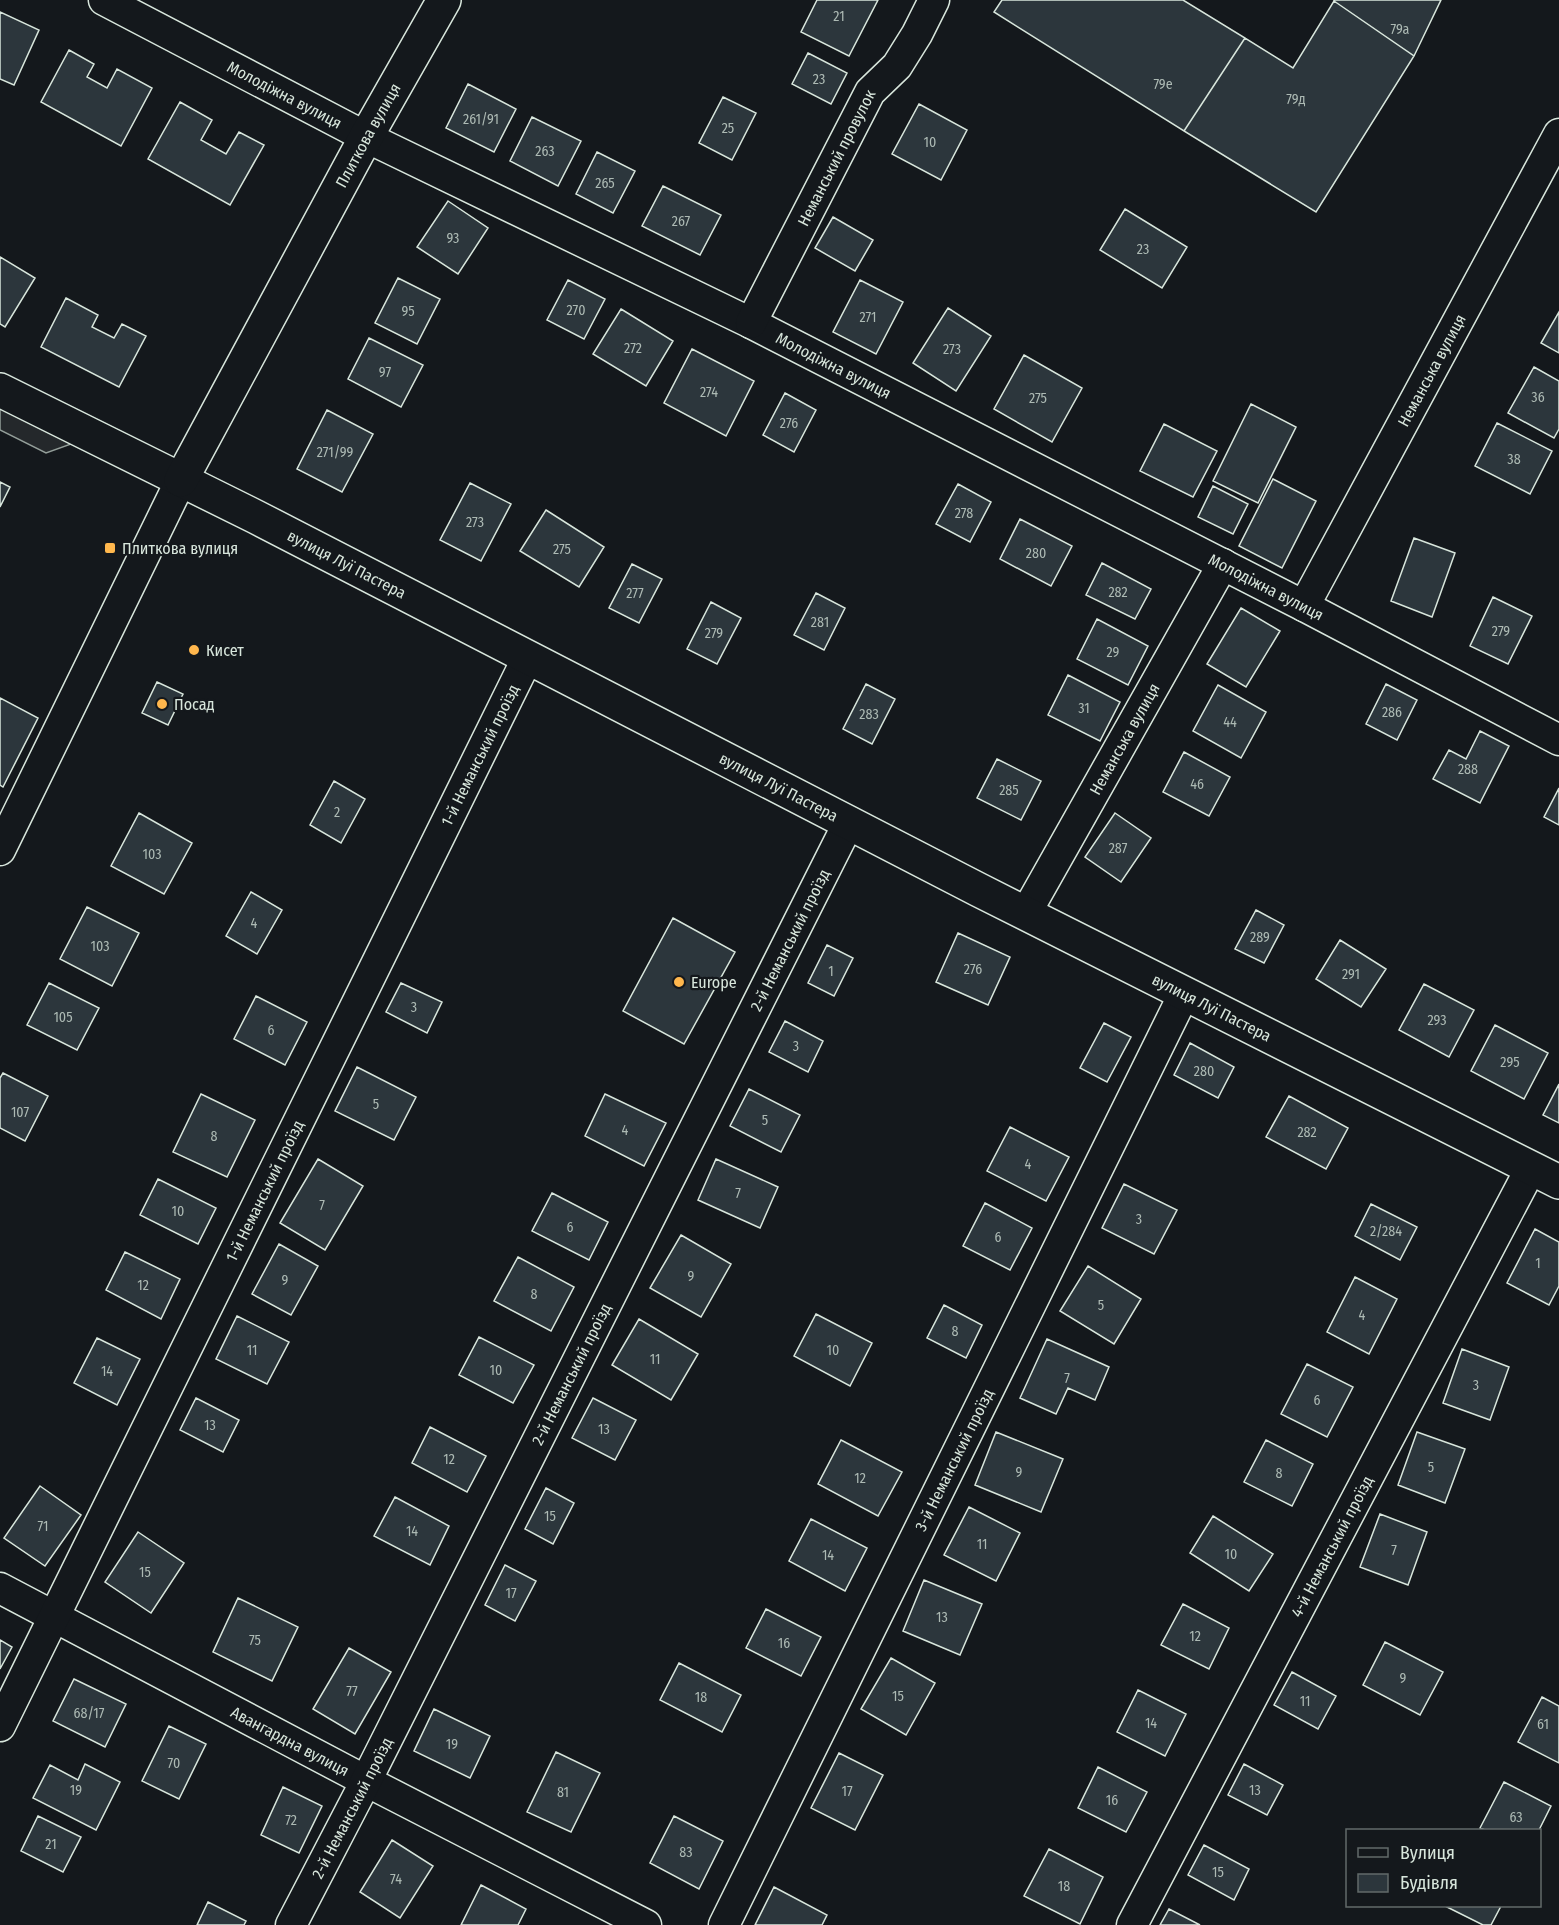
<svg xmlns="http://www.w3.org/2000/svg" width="1559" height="1925" font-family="'Fira Sans Condensed',sans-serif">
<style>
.parking{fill:#24282b;stroke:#939e99;stroke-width:1.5}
.building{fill:#2c363c;stroke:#d8e6dc;stroke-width:1.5}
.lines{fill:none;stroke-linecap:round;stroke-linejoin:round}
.minor-casing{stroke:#d8e6dc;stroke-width:33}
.tertiary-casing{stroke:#d8e6dc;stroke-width:36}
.minor{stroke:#14181c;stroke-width:30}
.tertiary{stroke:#14181c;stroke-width:33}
.poi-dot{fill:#ffb74d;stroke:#14181c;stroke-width:2}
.labels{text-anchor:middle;stroke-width:4.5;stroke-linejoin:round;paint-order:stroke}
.number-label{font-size:14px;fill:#adbab4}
.street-label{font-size:16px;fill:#d8e6dc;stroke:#14181c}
.poi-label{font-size:16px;fill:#d8e6dc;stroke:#14181c;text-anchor:start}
</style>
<rect width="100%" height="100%" fill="#14181c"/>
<!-- parking -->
<path class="parking" d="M0 405 74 443 46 453 0 430Z"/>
<!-- building -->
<path class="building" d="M817 0H878L849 56 801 32Z
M1002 0H1183L1245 38 1184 131 994 12Z
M1335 0H1441L1414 56 1334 1Z
M1334 1 1414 56 1316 212 1184 131 1245 38 1293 68Z
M0 12 39 30 14 85 0 79Z
M69 50 94 64 87 77 107 88 117 69 152 88 121 146 41 102Z
M808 53 847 73 831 104 792 84Z
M468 84 516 109 494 152 446 128Z
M723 97 756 113 732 160 699 143Z
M180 102 212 120 201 140 226 154 239 132 264 145 230 205 148 159Z
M919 104 967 130 941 180 892 154Z
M532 117 581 141 558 186 510 161Z
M597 152 635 171 613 213 576 194Z
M663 186 721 215 700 255 642 226Z
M448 201 488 228 458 274 417 247Z
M1125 209 1187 247 1162 288 1100 250Z
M833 217 873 240 855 271 815 248Z
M0 257 35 278 5 327 0 324Z
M398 278 440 299 417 344 375 323Z
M568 280 605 299 584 339 547 320Z
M860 280 903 302 876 354 833 332Z
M66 298 98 315 92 327 114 338 122 324 146 336 119 387 41 347Z
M948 308 991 336 956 391 913 363Z
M621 309 673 341 646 386 593 354Z
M1559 312V353L1541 343Z
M369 338 423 365 401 407 348 379Z
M692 349 754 381 726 436 664 403Z
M1024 355 1082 388 1052 442 994 409Z
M1534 367 1559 381V429L1554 438 1508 413Z
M785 393 816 410 794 452 763 435Z
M1251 404 1296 427 1258 503 1213 481Z
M327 410 373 434 342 492 297 469Z
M1497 423 1552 451 1530 494 1475 466Z
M1164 424 1217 451 1193 497 1140 471Z
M1273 479 1316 501 1282 568 1239 546Z
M0 482 10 487 0 507Z
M470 483 511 504 481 561 440 540Z
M958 484 991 502 970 542 936 524Z
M1213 486 1248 504 1233 534 1198 517Z
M546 510 604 547 579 587 520 551Z
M1020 519 1072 546 1051 586 1000 559Z
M1414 538 1455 553 1432 617 1391 601Z
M1102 563 1151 589 1135 619 1086 595Z
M632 564 662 579 639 623 609 608Z
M816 593 845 608 824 650 794 635Z
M1493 597 1532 616 1508 664 1470 646Z
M711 602 741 618 717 664 687 649Z
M1241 608 1280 631 1246 687 1207 664Z
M1097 619 1148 646 1128 685 1077 659Z
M1068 675 1120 702 1100 741 1048 715Z
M157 682 183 694 168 725 142 713Z
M866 684 895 699 872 744 843 729Z
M1386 684 1417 700 1397 740 1366 724Z
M1218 685 1266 712 1241 758 1193 731Z
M0 698 38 718 3 787 0 785Z
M1480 731 1509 746 1480 803 1433 779 1449 750 1466 759Z
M1184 752 1230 777 1209 816 1163 792Z
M997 759 1041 781 1021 820 977 798Z
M334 781 365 799 341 843 310 825Z
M1559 788V825L1544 817Z
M139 813 192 843 164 894 111 866Z
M1115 813 1151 838 1121 882 1085 857Z
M251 892 282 910 257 954 226 936Z
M87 907 139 933 112 986 60 959Z
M1256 910 1284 925 1264 963 1235 949Z
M673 918 735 952 684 1044 623 1011Z
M958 933 1010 957 988 1005 936 982Z
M1340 940 1386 969 1361 1007 1316 979Z
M827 945 853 958 834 996 808 983Z
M49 983 99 1008 77 1050 27 1025Z
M401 983 442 1002 427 1033 386 1012Z
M1424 984 1474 1010 1449 1057 1399 1030Z
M256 996 307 1022 285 1065 234 1039Z
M785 1021 823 1041 808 1072 769 1052Z
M1104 1023 1131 1037 1107 1082 1080 1068Z
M1495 1025 1548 1053 1524 1099 1471 1071Z
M1190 1043 1234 1067 1218 1098 1174 1075Z
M357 1067 416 1097 394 1140 335 1111Z
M3 1073 48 1096 25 1141 0 1128V1078Z
M1559 1084V1123L1543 1115Z
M749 1089 800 1115 781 1152 730 1126Z
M201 1094 255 1120 227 1177 173 1152Z
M605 1094 666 1123 644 1166 585 1136Z
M1289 1096 1348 1128 1326 1169 1266 1137Z
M1010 1127 1069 1157 1046 1201 987 1171Z
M318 1159 363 1186 325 1250 280 1223Z
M716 1159 778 1187 760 1228 698 1200Z
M158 1179 216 1208 198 1244 140 1215Z
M1124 1184 1177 1210 1154 1254 1102 1228Z
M552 1193 608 1222 589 1260 532 1231Z
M985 1203 1032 1228 1010 1270 963 1246Z
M1371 1204 1417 1227 1400 1260 1355 1236Z
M1535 1229 1559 1242V1286L1549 1305 1507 1283Z
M681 1235 731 1264 701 1317 650 1288Z
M279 1244 318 1266 291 1315 252 1294Z
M125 1252 180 1279 161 1319 106 1290Z
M518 1257 574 1287 551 1331 494 1301Z
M1088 1266 1141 1299 1114 1344 1060 1311Z
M1355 1277 1397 1299 1369 1354 1327 1332Z
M944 1305 982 1325 966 1358 927 1338Z
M816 1314 872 1343 850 1386 794 1356Z
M237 1316 289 1342 267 1384 216 1359Z
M639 1319 698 1354 671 1400 612 1365Z
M479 1337 534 1365 513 1403 459 1375Z
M97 1338 140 1359 117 1405 74 1383Z
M1047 1339 1109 1367 1095 1400 1068 1388 1056 1414 1020 1398Z
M1462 1349 1509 1367 1490 1420 1443 1403Z
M1307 1364 1353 1387 1327 1437 1281 1414Z
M196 1398 239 1420 223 1452 180 1430Z
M593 1398 636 1420 615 1460 572 1438Z
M430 1427 486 1456 467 1492 412 1463Z
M996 1432 1063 1459 1041 1512 975 1485Z
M1417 1432 1465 1449 1445 1503 1398 1485Z
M841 1440 902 1472 878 1516 818 1484Z
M1266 1440 1313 1464 1292 1506 1244 1482Z
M40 1486 81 1515 45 1566 4 1538Z
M546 1488 574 1503 553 1544 525 1529Z
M395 1497 449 1526 430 1565 374 1536Z
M969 1507 1020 1533 996 1581 944 1555Z
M1380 1514 1427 1532 1408 1585 1360 1567Z
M1213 1516 1273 1554 1249 1591 1190 1553Z
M811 1519 867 1548 845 1591 789 1561Z
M138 1532 184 1563 151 1613 105 1582Z
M505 1565 536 1581 515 1621 485 1605Z
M924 1580 982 1604 960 1655 903 1631Z
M238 1598 298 1627 272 1681 213 1652Z
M1183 1604 1229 1628 1209 1669 1161 1645Z
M766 1609 821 1637 801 1676 746 1648Z
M0 1640 12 1647 0 1669Z
M1385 1642 1443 1672 1420 1715 1363 1685Z
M349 1648 391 1672 355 1734 313 1709Z
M891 1658 935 1683 906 1735 861 1709Z
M679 1663 741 1695 722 1732 660 1700Z
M1292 1672 1336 1696 1318 1729 1274 1705Z
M74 1679 126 1704 105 1747 53 1721Z
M1138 1690 1186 1714 1165 1756 1117 1732Z
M1542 1697 1559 1706V1763L1518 1742Z
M434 1709 490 1736 470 1778 414 1751Z
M169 1726 206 1744 179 1799 142 1781Z
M556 1752 600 1773 571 1832 527 1812Z
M839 1753 883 1775 855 1830 811 1808Z
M85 1764 120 1782 96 1830 33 1798 50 1765 78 1780Z
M1244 1764 1283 1785 1267 1815 1228 1795Z
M1098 1767 1147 1792 1126 1832 1078 1808Z
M1504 1782 1551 1806 1539 1830H1485L1480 1828Z
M283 1787 322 1806 299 1853 261 1835Z
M38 1816 81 1837 63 1872 21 1851Z
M674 1816 723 1841 699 1889 650 1863Z
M392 1840 433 1866 400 1918 360 1892Z
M1204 1845 1249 1869 1234 1900 1188 1875Z
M1049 1849 1103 1877 1080 1924 1024 1896Z
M481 1885 526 1909 518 1925H461Z
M774 1887 827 1915 822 1925H755Z
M208 1902 246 1921 244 1925H197Z
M1445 1906H1501L1491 1925H1483Z
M1169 1909 1200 1925H1160Z"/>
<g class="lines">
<defs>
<g id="minor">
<path id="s1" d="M104 0 366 137 751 323 1304 606 1559 740"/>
<path id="s2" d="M751 323 870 92 897 66 917 34 934 0"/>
<path id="s3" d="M1304 606 1559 134"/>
<path d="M0 850 181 480"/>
<path id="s4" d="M1026 913 1223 564"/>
<path id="s5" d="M0 1588 366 1781 646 1925"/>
<path id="s6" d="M0 1726 528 657"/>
<path id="s7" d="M291 1925 366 1781 849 822"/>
<path id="s8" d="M724 1925 1184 994"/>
<path id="s9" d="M1132 1925 1531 1168"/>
</g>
<g id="tertiary">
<path id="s10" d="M0 390 256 517 979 890 1559 1182"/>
<path id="s11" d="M181 480 366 137 444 0"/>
</g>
</defs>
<!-- minor casing -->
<use href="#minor" class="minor-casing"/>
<!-- tertiary casing -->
<use href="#tertiary" class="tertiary-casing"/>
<!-- minor -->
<use href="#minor" class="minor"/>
<!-- tertiary -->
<use href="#tertiary" class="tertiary"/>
</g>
<!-- markers -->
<g class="poi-dot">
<rect x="104" y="542" width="12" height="12" rx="3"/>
<circle cx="194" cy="650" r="6"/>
<circle cx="162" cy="704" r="6"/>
<circle cx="679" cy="982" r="6"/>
</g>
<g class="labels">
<!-- number labels -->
<g class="number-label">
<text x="839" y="21">21</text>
<text x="1400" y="34">79а</text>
<text x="819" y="84">23</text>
<text x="1163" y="89">79е</text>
<text x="1296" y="104">79д</text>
<text x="481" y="124">261/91</text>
<text x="728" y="133">25</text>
<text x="930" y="147">10</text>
<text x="545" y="156">263</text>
<text x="605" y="188">265</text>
<text x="681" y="226">267</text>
<text x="453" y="243">93</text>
<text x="1143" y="254">23</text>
<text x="576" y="315">270</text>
<text x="408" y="316">95</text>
<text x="868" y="322">271</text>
<text x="633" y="353">272</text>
<text x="952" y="354">273</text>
<text x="385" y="377">97</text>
<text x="709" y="397">274</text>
<text x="1538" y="402">36</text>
<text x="1038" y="403">275</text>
<text x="789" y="428">276</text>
<text x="335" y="457">271/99</text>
<text x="1514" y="464">38</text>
<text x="964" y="518">278</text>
<text x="475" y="527">273</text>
<text x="562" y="554">275</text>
<text x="1036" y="558">280</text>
<text x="1118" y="597">282</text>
<text x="635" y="598">277</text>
<text x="820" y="627">281</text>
<text x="1501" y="636">279</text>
<text x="714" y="638">279</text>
<text x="1113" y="657">29</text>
<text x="1084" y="713">31</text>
<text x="1392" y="717">286</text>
<text x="869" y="719">283</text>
<text x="1230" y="727">44</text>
<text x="1468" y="774">288</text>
<text x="1197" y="789">46</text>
<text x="1009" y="795">285</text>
<text x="337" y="817">2</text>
<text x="1118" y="853">287</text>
<text x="152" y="859">103</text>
<text x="254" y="928">4</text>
<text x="1260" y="942">289</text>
<text x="100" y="951">103</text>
<text x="973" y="974">276</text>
<text x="831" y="976">1</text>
<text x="1351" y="979">291</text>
<text x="414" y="1012">3</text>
<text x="63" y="1022">105</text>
<text x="1437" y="1025">293</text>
<text x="271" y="1035">6</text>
<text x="796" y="1051">3</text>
<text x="1510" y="1067">295</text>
<text x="1204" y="1076">280</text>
<text x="376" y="1109">5</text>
<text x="20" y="1117">107</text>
<text x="765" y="1125">5</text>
<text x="625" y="1135">4</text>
<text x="1307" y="1137">282</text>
<text x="214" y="1141">8</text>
<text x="1028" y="1169">4</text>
<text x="738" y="1198">7</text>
<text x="322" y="1210">7</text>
<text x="178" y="1216">10</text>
<text x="1139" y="1224">3</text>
<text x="570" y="1232">6</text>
<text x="1386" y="1236">2/284</text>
<text x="998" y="1242">6</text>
<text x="1538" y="1268">1</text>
<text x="691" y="1281">9</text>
<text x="285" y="1285">9</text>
<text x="143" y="1290">12</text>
<text x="534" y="1299">8</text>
<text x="1101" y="1310">5</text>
<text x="1362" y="1320">4</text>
<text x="955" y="1336">8</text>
<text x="252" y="1355">11</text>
<text x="833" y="1355">10</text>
<text x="655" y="1364">11</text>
<text x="496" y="1375">10</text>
<text x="107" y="1376">14</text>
<text x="1067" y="1383">7</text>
<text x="1476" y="1390">3</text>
<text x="1317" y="1405">6</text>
<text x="210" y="1430">13</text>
<text x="604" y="1434">13</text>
<text x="449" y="1464">12</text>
<text x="1431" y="1472">5</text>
<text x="1019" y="1477">9</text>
<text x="1279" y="1478">8</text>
<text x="860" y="1483">12</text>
<text x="550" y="1521">15</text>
<text x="43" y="1531">71</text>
<text x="412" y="1536">14</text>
<text x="982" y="1549">11</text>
<text x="1394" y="1555">7</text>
<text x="1231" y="1559">10</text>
<text x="828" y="1560">14</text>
<text x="145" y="1577">15</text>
<text x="511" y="1598">17</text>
<text x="942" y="1622">13</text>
<text x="1195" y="1641">12</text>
<text x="255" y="1645">75</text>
<text x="784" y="1648">16</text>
<text x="1403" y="1683">9</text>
<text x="352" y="1696">77</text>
<text x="898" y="1701">15</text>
<text x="701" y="1702">18</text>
<text x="1305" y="1706">11</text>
<text x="89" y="1718">68/17</text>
<text x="1151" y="1728">14</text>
<text x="1543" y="1729">61</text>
<text x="452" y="1749">19</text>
<text x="174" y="1768">70</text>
<text x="76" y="1795">19</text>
<text x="1255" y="1795">13</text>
<text x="847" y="1796">17</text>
<text x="563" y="1797">81</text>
<text x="1112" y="1805">16</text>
<text x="1516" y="1822">63</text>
<text x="291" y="1825">72</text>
<text x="51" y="1849">21</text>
<text x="686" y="1857">83</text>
<text x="1218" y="1877">15</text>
<text x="396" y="1884">74</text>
<text x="1064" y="1891">18</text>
</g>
<!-- street labels -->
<g class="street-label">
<text dy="6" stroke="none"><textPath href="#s1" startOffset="204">Молодіжна вулиця</textPath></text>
<text dy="6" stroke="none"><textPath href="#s11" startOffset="392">Плиткова вулиця</textPath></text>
<text dy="6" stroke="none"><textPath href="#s2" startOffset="186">Неманський провулок</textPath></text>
<text dy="6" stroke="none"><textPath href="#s1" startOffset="816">Молодіжна вулиця</textPath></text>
<text dy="6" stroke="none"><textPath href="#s3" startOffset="268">Неманська вулиця</textPath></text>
<text dy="6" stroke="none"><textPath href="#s10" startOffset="388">вулиця Луї Пастера</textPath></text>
<text dy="6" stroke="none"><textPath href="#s1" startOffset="1302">Молодіжна вулиця</textPath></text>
<text dy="6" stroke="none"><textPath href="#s4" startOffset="200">Неманська вулиця</textPath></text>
<text dy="6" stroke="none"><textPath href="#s6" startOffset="1083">1-й Неманський проїзд</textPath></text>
<text dy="6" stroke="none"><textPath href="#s10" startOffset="874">вулиця Луї Пастера</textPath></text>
<text dy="6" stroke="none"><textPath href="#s7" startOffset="1104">2-й Неманський проїзд</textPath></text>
<text dy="6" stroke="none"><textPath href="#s10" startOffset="1360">вулиця Луї Пастера</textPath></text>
<text dy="6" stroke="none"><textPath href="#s6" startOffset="597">1-й Неманський проїзд</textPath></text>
<text dy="6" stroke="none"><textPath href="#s7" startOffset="618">2-й Неманський проїзд</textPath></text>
<text dy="6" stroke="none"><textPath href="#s8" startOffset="519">3-й Неманський проїзд</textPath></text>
<text dy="6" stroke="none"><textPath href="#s9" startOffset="428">4-й Неманський проїзд</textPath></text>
<text dy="6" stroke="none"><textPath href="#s5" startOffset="328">Авангардна вулиця</textPath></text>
<text dy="6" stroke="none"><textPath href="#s7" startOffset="132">2-й Неманський проїзд</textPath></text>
</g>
<!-- poi labels -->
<g class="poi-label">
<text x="122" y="554">Плиткова вулиця</text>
<text x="206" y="656">Кисет</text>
<text x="174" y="710">Посад</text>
<text x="691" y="988">Europe</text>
</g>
</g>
<!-- legend -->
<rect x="1346" y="1829" width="195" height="78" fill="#14181c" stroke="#626a69" stroke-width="1.5"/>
<rect x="1358" y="1848" width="30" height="9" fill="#14181c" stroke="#626a69" stroke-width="1.5"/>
<text x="1400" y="1859" font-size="18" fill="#d8e6dc">Вулиця</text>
<rect x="1358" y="1874" width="30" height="18" fill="#2c363c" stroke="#626a69" stroke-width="1.5"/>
<text x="1400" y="1889" font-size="18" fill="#d8e6dc">Будівля</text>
</svg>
